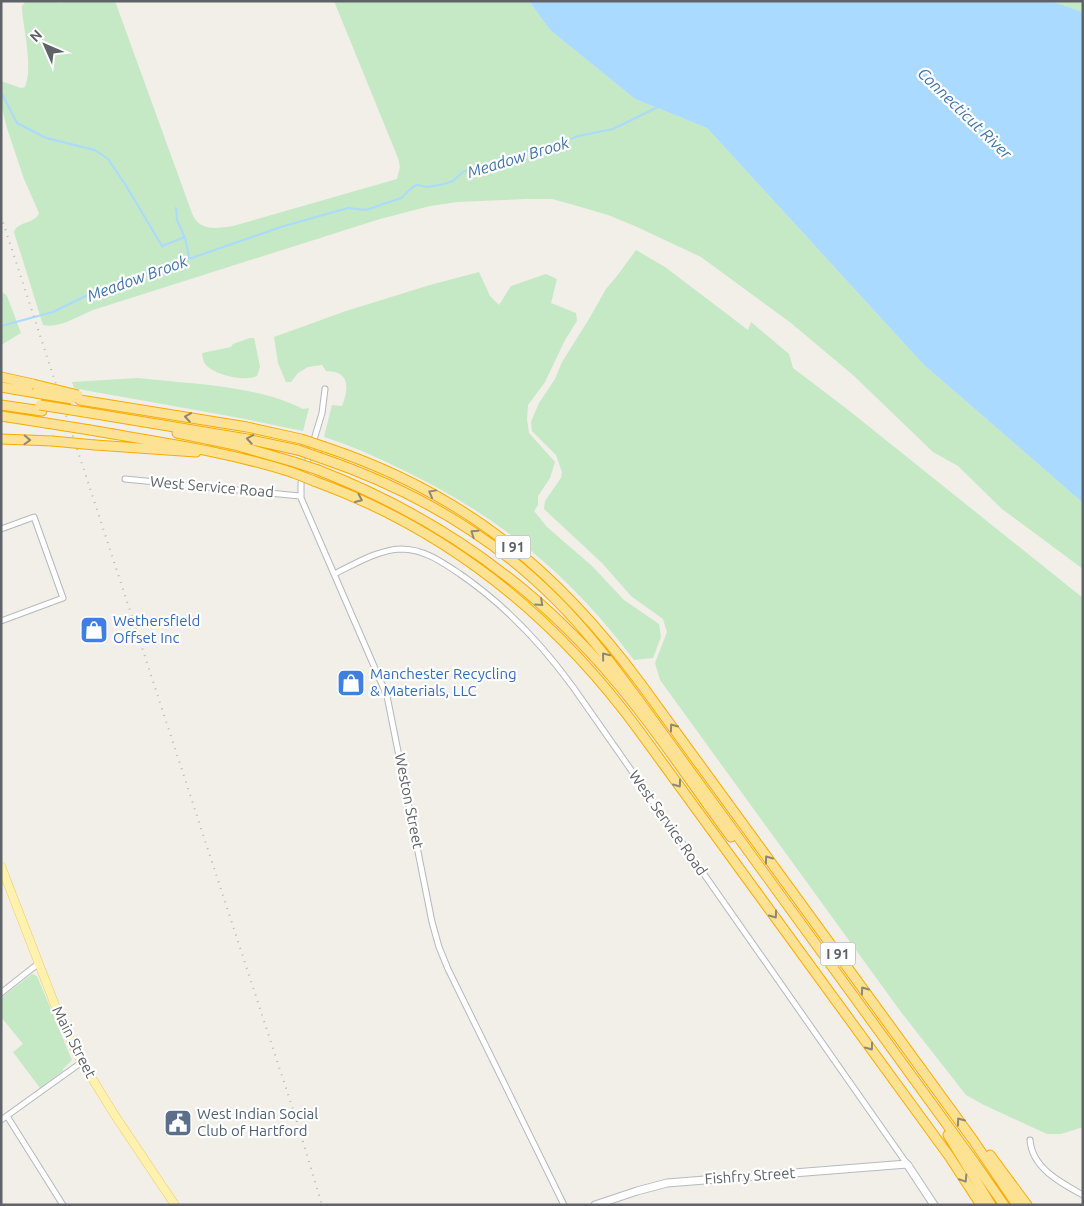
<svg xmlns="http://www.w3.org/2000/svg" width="1084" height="1206" font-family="Ubuntu,sans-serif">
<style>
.green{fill:#c5e8c5}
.water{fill:#aadaff}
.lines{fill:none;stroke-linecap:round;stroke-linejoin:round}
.stream{stroke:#aadaff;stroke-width:2}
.street-casing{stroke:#b5b8bc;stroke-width:7}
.secondary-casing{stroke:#b6babf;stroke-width:9}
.primary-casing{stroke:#f2c960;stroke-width:9}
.highway-casing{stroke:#f9ab00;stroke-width:11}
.street{stroke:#fff;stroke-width:5}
.secondary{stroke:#fff;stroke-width:7}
.primary{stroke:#fff2af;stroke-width:8}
.highway{stroke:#fde293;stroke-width:9}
.rail{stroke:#b6b7b8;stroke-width:2;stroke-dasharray:1 6;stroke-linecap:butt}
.highway-bridge-casing{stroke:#f9ab00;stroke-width:11;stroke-linecap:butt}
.highway-bridge{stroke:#fde293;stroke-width:9}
.oneway{stroke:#8e8975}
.labels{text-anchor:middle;stroke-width:4.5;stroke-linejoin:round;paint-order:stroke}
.shield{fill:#fff;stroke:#8f9295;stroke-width:1}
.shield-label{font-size:14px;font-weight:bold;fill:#5f6368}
.street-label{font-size:15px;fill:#5f6368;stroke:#fff}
.shop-label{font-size:15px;fill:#366cbe;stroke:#fff;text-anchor:start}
.service-label{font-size:15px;fill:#4e5e75;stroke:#fff;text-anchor:start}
.water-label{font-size:16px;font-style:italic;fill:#4174aa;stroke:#fff}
</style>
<rect width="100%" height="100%" fill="#f1efe8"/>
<!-- green -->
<path class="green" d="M26 1H52L59 3 70 1H115L193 216C202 232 218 228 233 226L397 179 400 167 398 158 334 1H529L550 30 635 99 707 128 923 364 1083 503V569L1002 509 958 466 933 452 853 375 791 323 701 257 635 226 608 215 574 205 552 199H525L457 202 430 206 380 219 93 310C78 316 59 329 43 325L14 232C18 221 35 224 39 213L24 179 7 128 1 105V81L21 88 25 87C33 68 24 31 22 10V6Z
M1051 1H1083V12Z
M636 250 665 267 748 330 751 322 789 354 793 368 847 409 1083 598V1127L1061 1134H1047L984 1105 966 1095 901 1012 660 680 655 663 667 632 663 619 631 596 602 563 544 509 545 501 561 478 562 472 556 455 532 431 531 422 533 417 539 403 555 379 562 362 589 319 606 289 617 276Z
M479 272 490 296 499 305 511 286 546 274 557 279 551 303 576 313 577 321 565 340 545 382 528 405 527 419 529 433 555 462 550 478 538 496V505L534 511 547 527 592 566 624 600 659 624 661 637 653 658 634 660C570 575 500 517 405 471 379 458 352 446 324 437L332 405 342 406C346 396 351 379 338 373 335 371 329 372 326 371L322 365 308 367 298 373 291 382H286L278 363 274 337 346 311 430 285Z
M4 293 7 296 21 333 1 345V294Z
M250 338H254L255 342 260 367 257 376C245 382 215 375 206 365 203 361 203 358 202 353L231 347 233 344Z
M138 378C189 384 257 385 303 409L309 408 303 431 240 418 84 390 74 388 72 382Z
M32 974 37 976 72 1060 63 1069V1071L40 1088 13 1052 23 1044 1 1017V998Z"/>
<!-- water -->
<path class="water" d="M529 1H1051L1083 12V503L923 364 707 128 635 99 550 30Z"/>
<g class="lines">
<!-- stream -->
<path class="stream" d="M1 92 17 123 46 138 95 150 108 159 125 184 162 246 185 237 189 258
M176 208 177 220 184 236
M1 326 53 312 96 291 284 226 348 208 366 210 401 198 414 186 418 185 427 187 444 184 453 181 463 172 472 168 537 148H550L578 136 613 129 658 107"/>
<defs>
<path id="street" d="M325 389 322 413 301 483V498L387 696 432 922 439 947 448 969 564 1205
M125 479 300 496
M1 529 34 517 63 598 1 621
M334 574C355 564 377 550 401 549 424 549 442 562 460 574 505 605 541 643 573 687L907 1164
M1 993 39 963
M7 1116 63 1205
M1 1120 82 1062
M1030 1140C1032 1168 1061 1183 1083 1195"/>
<path id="secondary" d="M595 1205 637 1191 667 1183 907 1164 934 1205"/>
<path id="primary" d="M1 866 58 1013 77 1054 114 1114 175 1205"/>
<path id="highway" d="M1 377 33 384
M1 387 36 393
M80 400 247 427 301 439
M1 405 42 411
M84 412 247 439 298 450
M1 416 46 423
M90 430C158 442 225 451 291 472
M177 433 235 445 294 462
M1 439 52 441
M95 445 196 452
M325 447C463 493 555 568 641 684L973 1140 1017 1205
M321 458C409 488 491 534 557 601 587 631 612 664 637 698L972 1159 1004 1205
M318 470C434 515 536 586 616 682 658 731 693 786 731 837
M314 481C449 530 556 617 640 732L949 1156 981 1205
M948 1135 991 1205
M990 1155 1027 1205"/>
</defs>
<!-- street casing -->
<use href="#street" class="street-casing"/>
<!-- secondary casing -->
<use href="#secondary" class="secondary-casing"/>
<!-- primary casing -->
<use href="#primary" class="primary-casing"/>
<!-- highway casing -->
<use href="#highway" class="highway-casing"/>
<!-- street -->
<use href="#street" class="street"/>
<!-- secondary -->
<use href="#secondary" class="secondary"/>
<!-- primary -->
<use href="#primary" class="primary"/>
<!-- highway -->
<use href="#highway" class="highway"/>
<!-- rail -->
<path class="rail" d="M1 216 298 1125 322 1205"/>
<defs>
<path id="highway-bridge" d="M33 384 78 395
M36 393 72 399
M40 405 84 412
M46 423 90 430
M301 439 325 447
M52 441 95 445
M298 450 321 458
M294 462 318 470
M291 472 314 481"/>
</defs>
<!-- highway-bridge casing -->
<use href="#highway-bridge" class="highway-bridge-casing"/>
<!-- highway-bridge -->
<use href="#highway-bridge" class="highway-bridge"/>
</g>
<!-- one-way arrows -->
<defs><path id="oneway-chevron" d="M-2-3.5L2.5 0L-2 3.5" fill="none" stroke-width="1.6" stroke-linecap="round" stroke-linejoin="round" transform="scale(1.25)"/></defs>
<g class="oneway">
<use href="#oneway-chevron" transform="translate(188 417) rotate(-171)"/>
<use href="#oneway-chevron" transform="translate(250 439) rotate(-170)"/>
<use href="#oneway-chevron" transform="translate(27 440) rotate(2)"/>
<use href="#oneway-chevron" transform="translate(432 493) rotate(-151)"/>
<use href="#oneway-chevron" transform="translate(359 499) rotate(25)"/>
<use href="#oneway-chevron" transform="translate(474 533) rotate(-146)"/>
<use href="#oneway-chevron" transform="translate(540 603) rotate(42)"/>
<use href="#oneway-chevron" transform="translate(605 656) rotate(-129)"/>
<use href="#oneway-chevron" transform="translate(673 727) rotate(-126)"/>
<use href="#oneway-chevron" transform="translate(678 784) rotate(54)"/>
<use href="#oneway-chevron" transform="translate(768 859) rotate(-126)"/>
<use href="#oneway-chevron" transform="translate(774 915) rotate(54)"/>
<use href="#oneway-chevron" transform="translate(864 990) rotate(-126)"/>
<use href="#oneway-chevron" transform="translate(870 1047) rotate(54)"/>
<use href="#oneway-chevron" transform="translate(960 1121) rotate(-126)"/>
<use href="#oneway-chevron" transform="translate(964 1179) rotate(57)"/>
</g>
<!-- icons -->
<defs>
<symbol id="shop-square" viewBox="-11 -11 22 22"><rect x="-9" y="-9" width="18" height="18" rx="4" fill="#3f7fe0" stroke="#fff"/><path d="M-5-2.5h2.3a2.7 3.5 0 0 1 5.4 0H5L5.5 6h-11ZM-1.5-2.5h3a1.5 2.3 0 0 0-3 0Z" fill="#fff"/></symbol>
<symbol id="civic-square" viewBox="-11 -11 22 22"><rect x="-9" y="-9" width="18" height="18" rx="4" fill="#5c6f8a" stroke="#fff"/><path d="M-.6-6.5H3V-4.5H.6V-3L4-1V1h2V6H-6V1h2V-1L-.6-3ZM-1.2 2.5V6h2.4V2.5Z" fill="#fff"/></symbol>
</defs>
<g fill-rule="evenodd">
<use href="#shop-square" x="78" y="614" width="32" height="32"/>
<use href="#shop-square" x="335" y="667" width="32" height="32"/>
<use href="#civic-square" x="162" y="1107" width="32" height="32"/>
</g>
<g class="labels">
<!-- shield labels -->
<g class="shield">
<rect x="495.5" y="535.5" width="35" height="23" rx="4"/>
<rect x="820.5" y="942.5" width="35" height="23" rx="4"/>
</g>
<g class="shield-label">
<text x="513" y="552">I 91</text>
<text x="838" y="959">I 91</text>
</g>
<!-- street labels -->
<g class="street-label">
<text transform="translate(212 487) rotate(5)" y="5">West Service Road</text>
<text transform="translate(409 801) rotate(79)" y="5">Weston Street</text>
<text transform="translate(668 823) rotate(55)" y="5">West Service Road</text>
<text transform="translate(74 1042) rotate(63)" y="5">Main Street</text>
<text transform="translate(750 1176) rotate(-4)" y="5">Fishfry Street</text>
</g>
<!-- shop labels -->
<g class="shop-label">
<text x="113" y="626">Wethersfield<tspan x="113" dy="17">Offset Inc</tspan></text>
<text x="370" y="679">Manchester Recycling<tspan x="370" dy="17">&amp; Materials, LLC</tspan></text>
</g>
<!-- service labels -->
<g class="service-label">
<text x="197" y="1119">West Indian Social<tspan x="197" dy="17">Club of Hartford</tspan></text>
</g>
<!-- water labels -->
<g class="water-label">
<text transform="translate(965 113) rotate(44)" y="6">Connecticut River</text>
<text transform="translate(518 157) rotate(-17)" y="6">Meadow Brook</text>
<text transform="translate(137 278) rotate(-20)" y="6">Meadow Brook</text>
</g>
</g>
<!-- border -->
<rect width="1084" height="1206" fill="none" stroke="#5f6368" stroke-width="5"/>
<!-- north arrow -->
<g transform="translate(45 45) rotate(315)" stroke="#ffffff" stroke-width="4" paint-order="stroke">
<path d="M0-4L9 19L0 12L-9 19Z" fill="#5f6368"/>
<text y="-8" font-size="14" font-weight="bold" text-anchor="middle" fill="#5f6368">N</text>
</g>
</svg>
